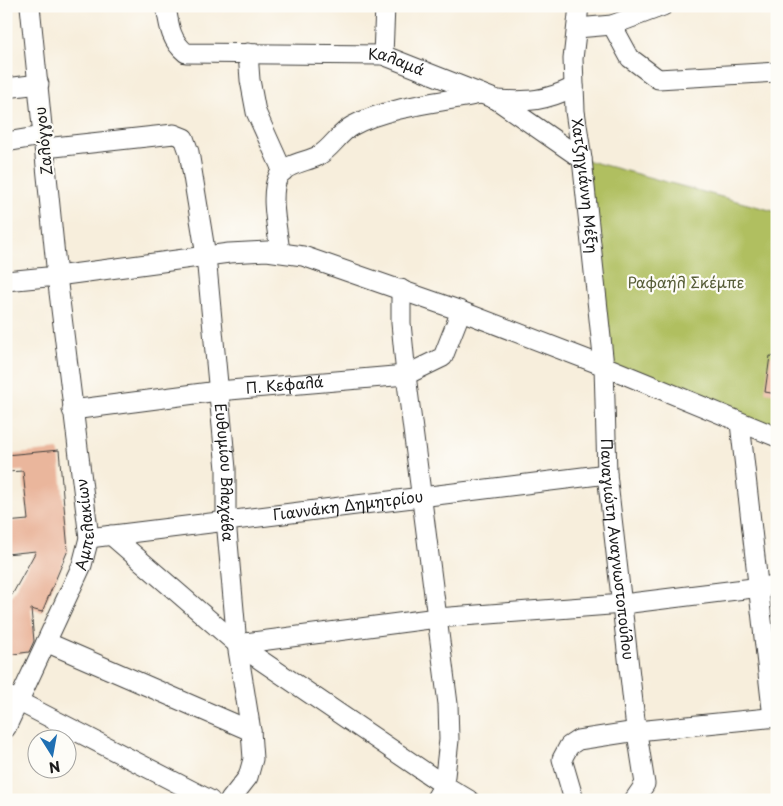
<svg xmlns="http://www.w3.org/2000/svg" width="783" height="806" font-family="'Playpen Sans',sans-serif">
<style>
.green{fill:#b0bf61;stroke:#666e3e}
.building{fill:#eab69c}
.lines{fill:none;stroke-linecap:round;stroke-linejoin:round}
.minor-casing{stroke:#3d3c39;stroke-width:21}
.minor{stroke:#fff;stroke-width:19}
.labels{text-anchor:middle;stroke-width:4.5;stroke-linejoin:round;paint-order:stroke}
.street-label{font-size:15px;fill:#1c1c1c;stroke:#fdfcf7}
.park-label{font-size:15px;fill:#575d38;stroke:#fdfcf7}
</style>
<rect width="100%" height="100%" fill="#fdfcf7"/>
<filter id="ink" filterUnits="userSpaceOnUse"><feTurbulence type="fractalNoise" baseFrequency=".02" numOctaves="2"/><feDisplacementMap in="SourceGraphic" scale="10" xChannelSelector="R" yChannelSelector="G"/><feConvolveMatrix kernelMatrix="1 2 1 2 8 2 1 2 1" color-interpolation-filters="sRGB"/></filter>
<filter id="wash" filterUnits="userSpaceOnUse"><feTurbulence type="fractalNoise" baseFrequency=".0096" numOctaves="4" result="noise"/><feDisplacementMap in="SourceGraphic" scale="20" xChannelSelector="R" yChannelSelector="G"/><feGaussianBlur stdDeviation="1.12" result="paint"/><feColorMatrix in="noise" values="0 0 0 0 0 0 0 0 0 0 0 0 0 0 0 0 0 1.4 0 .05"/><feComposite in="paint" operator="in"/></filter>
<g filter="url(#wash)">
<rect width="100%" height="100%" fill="#f7eedc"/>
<!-- green -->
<path class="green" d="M582 159 777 212V437L604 366Z"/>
<g id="blocks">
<!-- building -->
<path class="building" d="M770 356 777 357V394L765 392Z
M59 450 68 550 42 612 31 609 34 641 29 652 6 655V596L12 595 36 551 6 554V522L28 520 23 471 6 472V455Z"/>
</g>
</g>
<g filter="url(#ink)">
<use href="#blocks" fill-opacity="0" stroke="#3d3c39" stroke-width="1"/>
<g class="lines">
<defs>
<g id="minor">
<path id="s1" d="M166 6C169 25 170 40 186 53L383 55 497 100 582 159"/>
<path id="s2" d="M579 6 573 59 575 111 582 159 604 366 607 474 635 720 645 784 634 800"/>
<path d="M612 25 630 58 658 79 777 72"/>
<path d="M577 28 612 25 663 6"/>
<path d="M248 53 250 80 256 112 283 172"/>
<path d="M383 55 385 6"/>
<path d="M6 88 39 84"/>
<path d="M497 100C529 102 545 101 574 87"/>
<path d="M6 142 42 136"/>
<path id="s3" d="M45 148 174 134 184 138 189 152 206 256 226 469V520L237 644 251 731 253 759 248 777 230 800"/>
<path d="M280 252C278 232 269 195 278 177 284 164 306 162 318 156 331 149 339 133 352 126 386 107 442 102 481 94"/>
<path d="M6 281 57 276 229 253 267 251 303 256 461 311 604 366 777 437"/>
<path d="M401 289V323L406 375 448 704 449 740 444 785 435 800"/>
<path id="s4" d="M72 410 218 391 406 375 443 357 461 311"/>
<path d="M740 423 773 718"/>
<path d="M111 535 237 644 444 785 469 800"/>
<path id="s5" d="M89 538 607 474"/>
<path d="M46 642 251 731"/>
<path d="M237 644 437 618 623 604 777 585"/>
<path d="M6 695 210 800"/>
<path id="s6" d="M6 728 82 565 89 538 57 276 30 6"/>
<path d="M574 800 562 759 569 746 578 740 637 731 777 717"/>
</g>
</defs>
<!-- minor casing -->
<use href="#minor" class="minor-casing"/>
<!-- minor -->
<use href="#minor" class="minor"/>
</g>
</g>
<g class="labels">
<!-- street labels -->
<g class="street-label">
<text dy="5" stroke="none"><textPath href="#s1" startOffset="264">Καλαμά</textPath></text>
<text transform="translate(44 141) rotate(-96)" y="5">Ζαλόγγου</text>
<text dy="5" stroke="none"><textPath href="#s2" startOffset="181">Χατζηγιάννη Μέξη</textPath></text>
<text dy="5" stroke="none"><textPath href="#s4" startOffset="214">Π. Κεφαλά</textPath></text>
<text dy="5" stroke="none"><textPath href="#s3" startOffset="478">Ευθυμίου Βλαχάβα</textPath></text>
<text dy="5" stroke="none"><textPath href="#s5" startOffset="261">Γιαννάκη Δημητρίου</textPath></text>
<text dy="5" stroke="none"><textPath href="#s6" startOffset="221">Αμπελακίων</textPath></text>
<text dy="5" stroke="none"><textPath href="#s2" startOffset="546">Παναγιώτη Αναγνωστοπούλου</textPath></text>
</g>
<!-- park labels -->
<g class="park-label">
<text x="686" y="288">Ραφαήλ Σκέμπε</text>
</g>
</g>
<!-- margin -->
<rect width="783" height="806" fill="none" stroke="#fdfcf7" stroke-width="25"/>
<!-- north arrow -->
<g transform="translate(52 754) rotate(169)"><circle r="24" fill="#fdfcf7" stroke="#a3a29f"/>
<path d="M0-4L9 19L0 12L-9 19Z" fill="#1f6fb2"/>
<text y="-8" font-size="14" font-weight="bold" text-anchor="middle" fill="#1c1c1c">N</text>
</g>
</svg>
